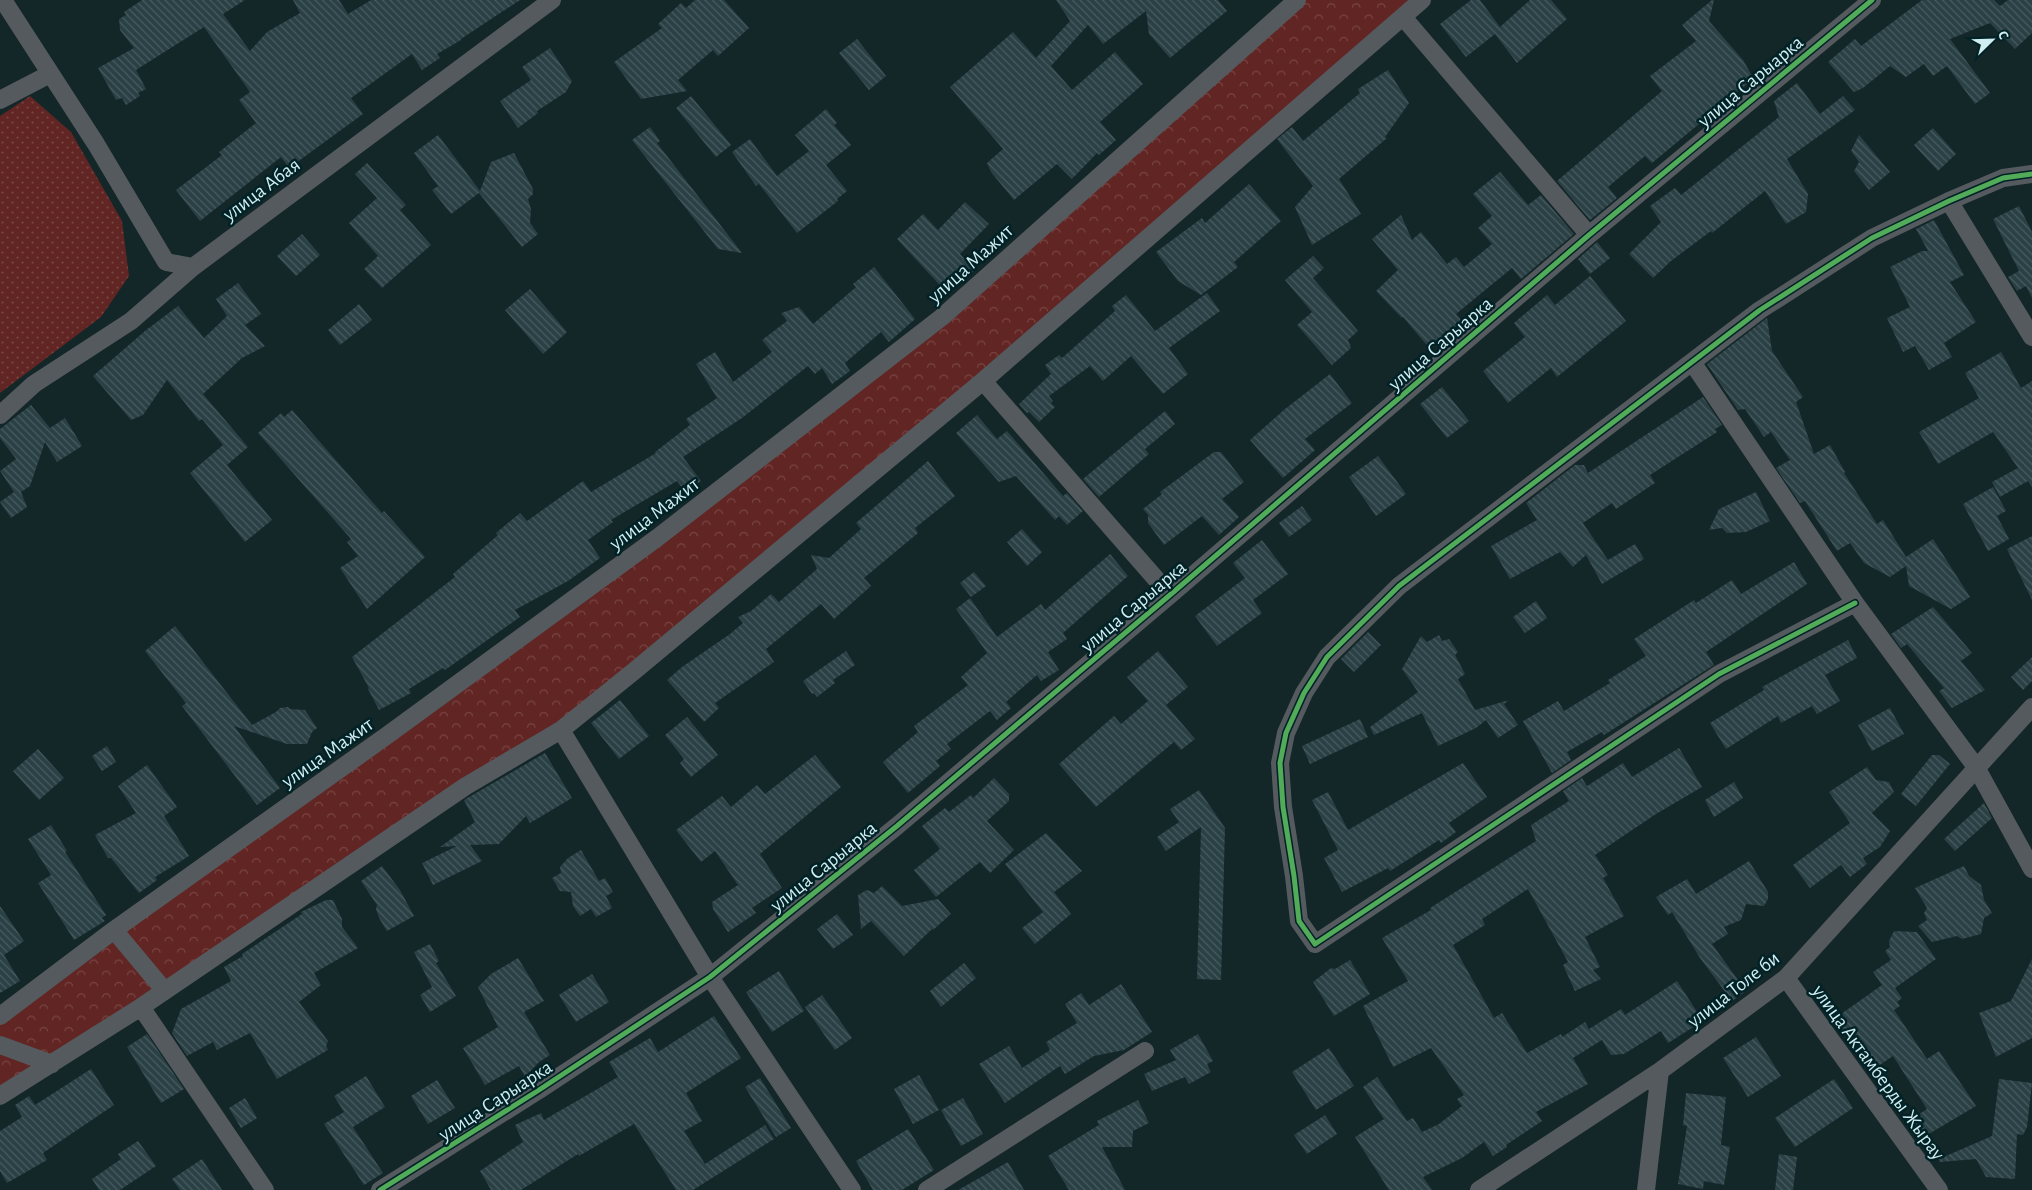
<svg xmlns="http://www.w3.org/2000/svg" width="2032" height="1190" font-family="'Alegreya Sans',sans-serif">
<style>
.grass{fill:url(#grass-dots)}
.forest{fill:url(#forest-crowns)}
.building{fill:url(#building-back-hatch)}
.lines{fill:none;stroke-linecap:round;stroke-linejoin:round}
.street{stroke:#555a5f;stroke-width:18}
.cycleway-casing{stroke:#012226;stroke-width:8}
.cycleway{stroke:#51ab58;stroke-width:5}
.labels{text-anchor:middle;stroke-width:5;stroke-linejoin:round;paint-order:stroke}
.street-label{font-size:20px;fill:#d0eef2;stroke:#012226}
</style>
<defs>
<pattern id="grass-dots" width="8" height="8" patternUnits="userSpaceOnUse" patternTransform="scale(1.25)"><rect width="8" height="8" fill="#612523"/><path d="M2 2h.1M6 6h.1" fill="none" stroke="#774543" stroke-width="1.8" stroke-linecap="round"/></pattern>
<pattern id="forest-crowns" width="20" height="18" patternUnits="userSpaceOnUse" patternTransform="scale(1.25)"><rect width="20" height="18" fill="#612523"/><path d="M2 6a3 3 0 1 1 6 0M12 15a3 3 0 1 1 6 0" fill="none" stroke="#774543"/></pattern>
<pattern id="building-back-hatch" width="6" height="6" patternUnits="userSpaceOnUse" patternTransform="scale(1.25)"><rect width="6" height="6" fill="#2a4045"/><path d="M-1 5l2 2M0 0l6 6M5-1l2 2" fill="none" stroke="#485c60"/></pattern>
</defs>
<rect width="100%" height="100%" fill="#132628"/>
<!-- grass -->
<path class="grass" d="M30 96 71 132 122 221 129 276 101 317 0 393V116Z"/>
<!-- forest -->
<path class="forest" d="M1300 0H1429L985 384 560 721 0 1096V1022L939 316Z"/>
<!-- building -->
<path class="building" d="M142 0H245L223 14 250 51 267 32 300 13 293 0H339L348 14 371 0H520L461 39V40L437 54 440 58 422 70 412 54 351 98 363 114 289 168 281 157 200 221 176 190 222 155 219 152 256 123 239 100 250 92 204 27 136 70 146 89 138 93 140 96 126 105 122 98 116 100 98 68 134 48 120 30 119 19 126 15 124 12Z
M695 0H724L749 28 718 56 713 50 678 80 687 91 641 99 614 62 662 28 658 24 681 3 686 8Z
M1056 0H1218L1227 11 1170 58 1149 34 1146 11 1103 44 1088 25 1051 66 1072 90 1115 52 1143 84 1100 122 1116 140 1099 155 1097 153 1072 179 1057 164 1014 200 991 172 987 163 1003 149 950 87 1013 32 1036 58 1070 21Z
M1471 0H1480L1500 27 1530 0H1551L1567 19 1517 63 1495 34 1466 57 1440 24Z
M1712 0H1714L1709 21 1743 60 1751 74 1752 80 1652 163 1645 156 1608 187 1617 198 1590 220 1557 181 1662 91 1650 76 1696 41 1682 25Z
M1922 0H1994L2000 6 2008 0H2032V33L2015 49 1990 23 1950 39 1990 93 1975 104 1947 66 1933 76 1924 64 1906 77 1890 66 1863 88 1854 92 1828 62 1855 39 1861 46Z
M857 39 886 76 869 90 839 53Z
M550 48 572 81 566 92 537 111 538 113 518 128 500 101 531 80 522 67Z
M1388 70 1409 103 1385 137 1387 138 1339 179 1361 214 1312 245 1295 207 1313 186 1277 139 1292 127 1303 141 1360 93 1358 89Z
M1797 83 1820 114 1843 96 1855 110 1787 159 1808 194 1806 212 1786 224 1765 191 1712 233 1711 231 1671 261 1653 278 1629 254 1661 222 1650 206 1675 188 1681 195 1779 117 1774 101Z
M691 96 731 145 716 157 676 108Z
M826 109 837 123 834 125 851 145 826 165 847 191 837 199 838 201 797 233 759 184 756 186 732 152 750 139 777 176 809 151 795 135Z
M650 127 660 141 657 143 742 253 718 249 632 140Z
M1933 128 1956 154 1938 171 1914 145Z
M438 135 480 191 491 162 514 153 533 189V194L528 199 531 209 530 223 538 234 522 247 479 193 451 214 432 190 438 186 414 153Z
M1859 135 1890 172 1869 190 1854 171 1859 162 1851 151Z
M367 163 406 205 400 210 431 245 382 288 364 269 378 256 349 223 377 198 355 174Z
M1500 172 1528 205 1541 195 1574 234 1521 279 1512 268 1456 314 1462 321 1430 349 1403 317 1402 318 1376 291 1398 270 1372 239 1401 215 1412 240 1421 232 1447 264 1456 257 1464 267 1492 244 1478 228 1492 216 1473 194Z
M1249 184 1281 221 1234 262 1238 267 1201 295 1178 281 1156 252 1202 218 1205 223Z
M965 202 989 224 960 254 975 270 948 294 897 239 923 214 938 230Z
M2019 206 2032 232V298L2026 286 2017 291 2008 277 2019 271 1993 219Z
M1934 220 1964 275 1950 282 1976 322 1944 343 1952 357 1929 370 1915 346 1903 352 1887 318 1910 307 1890 267 1922 251H1928L1916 229Z
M302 234 320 255 296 276 277 256Z
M1597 242 1610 258 1590 274 1578 259Z
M1313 256 1324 268 1313 278 1358 331 1348 340 1351 348 1332 365 1297 325 1312 312 1285 280Z
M874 267 915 319 889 342 881 332 845 363 850 371 832 384 822 368 815 374 808 366 742 418 683 457 701 481 685 492 677 481 611 520 613 522 588 540 600 558 568 581 515 610 520 617 445 670 443 668 409 689 411 693 379 710 368 689 369 688 352 657 455 577 453 574 498 535 496 533 520 513 527 521 583 481 591 492 656 453 655 452 690 425 686 419 717 398 696 364 715 352 733 382 772 352 762 340 787 321 781 313 799 307 813 324 856 287 853 284Z
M1590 276 1626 321 1557 377 1551 368 1508 403 1483 371 1525 337 1514 323 1547 295 1555 305Z
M238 283 261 314 245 325 265 346 242 358 203 394 248 447 227 465 272 520 245 542 190 473 223 445 202 419 199 421 167 380 143 415 131 420 93 376 145 331 178 306 204 338 227 316 216 299Z
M530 289 567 332 543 354 505 310Z
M1207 293 1220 311 1169 348 1188 374 1163 394 1131 356 1103 381 1090 366 1049 396 1053 401 1051 403 1055 407 1039 422 1029 412 1027 413 1019 404 1051 374 1045 365 1059 355 1062 358 1115 311 1112 306 1126 295 1155 331Z
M359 304 372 320 340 345 328 330Z
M1767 318 1772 351 1803 397 1796 402 1814 454 1830 445 1845 472 1844 473 1877 524 1883 520 1906 557 1933 539 1970 597 1951 609 1909 586 1906 566 1890 577 1864 563 1850 543 1837 551 1805 501 1800 503 1776 468 1790 460 1771 432 1764 437 1745 409 1738 410 1707 364Z
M2001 352 2021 388 2032 381V487L2028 481 2000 497 1992 482 2018 468 1993 432 1938 464 1919 432 1979 398 1965 373Z
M1330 374 1352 403 1305 439 1315 450 1283 478 1250 440 1285 409Z
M1442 387 1469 421 1447 438 1420 404Z
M1703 397 1722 425 1715 429 1717 432 1650 475 1655 483 1616 509 1612 503 1583 523 1608 560 1635 544 1644 559 1602 584 1586 555 1573 567 1560 552 1510 579 1491 546 1537 520 1526 503 1575 465H1584L1588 473Z
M31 405 50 428 65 418 82 446 57 462 45 442 30 486 21 492 27 507 11 518 0 502 14 492 0 471 16 459 0 438V429Z
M292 410 382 513 384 511 425 557 367 609 340 568 358 556 347 542 351 539 258 433 281 413 284 417Z
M1165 411 1175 424 1145 449 1149 454 1099 497 1083 479Z
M977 415 997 439 1007 431 1063 496 1067 493 1083 511 1067 525 1059 516 1055 520 1016 476 999 482 956 433Z
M1214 452H1221L1244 482 1222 499 1239 517 1219 535 1202 516 1164 545 1148 523V515L1143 509 1162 494 1160 492Z
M1378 456 1406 494 1376 516 1349 477Z
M928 461 955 496 915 528 918 533 864 578 871 586 834 619 821 604 766 649 774 662 715 703 719 708 704 722 667 680 682 667 730 634 743 623 738 617 751 611 771 594 779 602 817 569 811 555 829 558 861 529 856 523Z
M1993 487 2006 511 1997 516 2009 539 1988 551 1963 504Z
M1756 492 1770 521 1746 532 1727 533 1722 528 1709 530 1719 509Z
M1302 506 1312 520 1289 537 1279 523Z
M1022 529 1042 552 1027 566 1007 542Z
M2032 536V600L2007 549Z
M1262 540 1288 574 1253 600 1262 613 1217 646 1195 616 1245 578 1233 563Z
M1110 554 1128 576 1063 633 1067 639 1048 652 1059 670 1041 681 1037 675 1006 702 1011 708 997 720 990 711 947 744 951 749 936 761 940 766 908 793 883 762 918 732 914 726 968 685 961 677 987 653 956 609 970 598 997 637 1041 604 1045 610Z
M1794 562 1807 584 1706 652 1714 665 1604 735 1602 732 1567 752 1571 760 1552 773 1523 721 1558 701 1564 711 1610 683 1608 680 1646 656 1634 639 1694 600 1696 603 1732 580 1741 594Z
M974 572 986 586 971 597 960 583Z
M1536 601 1547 618 1525 633 1513 617Z
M1933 607 1972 653 1961 661 1985 690 1952 708 1939 691 1944 688 1907 644 1901 648 1891 634Z
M175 626 252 725 276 712 280 708 288 707 290 709 305 710 317 728 312 732 307 744H287L234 726 280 788 257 805 182 706 186 703 145 651Z
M1368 632 1381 645 1354 672 1341 659Z
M1439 635 1442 641 1449 639 1458 652 1455 655 1465 674 1458 679 1475 710 1509 700 1504 704 1518 725 1498 738 1486 720 1476 728 1438 746 1422 713 1374 735 1370 727 1418 692 1402 669 1421 636 1427 642Z
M1848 640 1857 658 1825 675 1840 701 1817 714 1812 706 1781 723 1778 716 1726 749 1710 723 1764 690 1762 687Z
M846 651 855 665 833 680 835 683 817 697 814 693 812 694 803 681Z
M1158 651 1188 687 1166 705 1195 739 1181 750 1174 742 1096 807 1059 764 1114 716 1121 724 1148 701 1127 677Z
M2032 657V681L2023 690 2011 677Z
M620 700 649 736 619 759 591 723Z
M1890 708 1904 734 1872 751 1858 725Z
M687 717 718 755 691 777 680 763 684 759 665 735Z
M1360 719 1368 737 1310 764 1302 746Z
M107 746 116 762 102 771 92 756Z
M1679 748 1702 787 1656 814 1595 855 1608 875 1603 878 1624 916 1585 937 1600 967 1593 970 1601 979 1575 991 1563 965 1568 962 1528 889 1482 919 1485 925 1453 945 1494 1018 1502 1013 1527 1053 1561 1034 1562 1037 1585 1022 1589 1029 1621 1009 1625 1015 1677 981 1703 1021 1668 1043 1661 1031 1624 1054 1611 1055 1602 1040 1573 1058 1588 1084 1536 1112 1542 1121 1506 1145 1507 1147 1493 1156 1484 1142 1462 1158 1423 1177 1432 1190H1389L1355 1137 1384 1119 1363 1087 1377 1077 1407 1121 1413 1118 1422 1132 1439 1124 1462 1106 1457 1099 1464 1095 1431 1048 1393 1067 1363 1006 1408 981 1382 938 1431 910 1430 908 1536 841 1531 825 1569 801 1563 791 1582 778 1587 786 1623 763 1632 777Z
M38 749 64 778 39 800 13 771Z
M545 753 572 798 530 823 526 816 499 844 470 845 482 861 433 885 422 863 457 846 440 847 475 822 464 800Z
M815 755 841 787 760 854 782 888 752 908 756 913 728 932 713 909 712 902 738 885 715 851 701 862 676 830 722 796 731 807 757 785 765 794Z
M1932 755H1939L1950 764 1916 806 1901 794Z
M1463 763 1487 797 1449 823 1456 832 1441 843 1439 840 1390 871 1388 868 1342 892 1324 858 1338 850 1312 800 1328 792 1348 830Z
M147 765 177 807 164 816 189 856 155 877 157 880 139 893 111 858H108L95 835 136 813 118 786Z
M1867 767 1876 780 1889 782 1894 792 1872 813 1890 831 1880 847 1863 858 1867 864 1850 877 1841 865 1810 888 1793 865 1850 823 1829 792Z
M994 778 1009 794V801L987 821 1014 850 990 873 980 862 936 897 914 870 940 849 922 826 945 808 949 812 971 795 973 798Z
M1734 782 1743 798 1714 817 1705 800Z
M1199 790 1225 828 1221 980 1197 979 1201 827 1166 851 1157 837 1179 822 1170 809Z
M1984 803 1992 818 1955 851 1944 839Z
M51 825 67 851 65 852 106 915 102 918 105 921 74 940 38 883 51 875 28 839Z
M1046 833 1082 871 1054 892 1071 914 1035 944 1022 928 1043 912 1005 864Z
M581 850 599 881 605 878 613 892 606 896 612 908 596 917 591 909 580 916 573 906 571 892 560 891 552 878 561 873 560 867 568 858Z
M1749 861 1768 892V899L1764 906 1746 904 1741 920 1724 927 1728 934 1712 944 1746 991 1732 1001 1700 958 1672 912 1668 915 1656 897 1687 879 1696 894Z
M382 866 400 890 414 916 387 931 379 918 376 909 377 905 361 881Z
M1964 866 1969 876 1981 885 1984 900 1992 913 1984 918 1981 934 1962 939 1957 936 1932 942 1918 926 1927 920 1924 913 1927 908 1915 888Z
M882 886 902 906 938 899 951 914 933 930 932 929 904 956 871 921 861 929 858 895 867 890 874 893Z
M326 900H333L342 919V927L358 948 314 973 321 985 299 1002 328 1041 326 1046 328 1050 277 1079 250 1033 217 1050 213 1042 187 1056 172 1033 181 1009 231 981 224 967 243 956 242 954 302 914 301 912Z
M0 906 24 941 4 955 20 981 0 993Z
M837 914 853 935 833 949 817 929Z
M1894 931 1917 932 1936 959 1895 988 1902 998 1897 1002 1900 1006 1894 1010 1927 1059 1939 1051 1976 1106 1922 1138 1910 1120 1927 1109 1893 1056 1874 1069 1850 1033 1845 1036 1834 1019 1882 985 1873 972 1891 960 1885 951 1890 947 1889 941Z
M430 944 439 961 436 963 456 996 430 1012 420 995 432 987 414 952Z
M518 958 544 1001 524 1012 550 1055 539 1062 525 1077 519 1066 485 1085 463 1048 498 1027 478 987 491 974Z
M2032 959V1038L1996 1057 1979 1013 2011 1001Z
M1350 960 1370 994 1334 1016 1313 982 1331 968 1335 969Z
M964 963 976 978 941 1007 930 991Z
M779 971 804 1011 772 1032 746 992Z
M592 974 609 1002 576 1022 559 995Z
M1121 984 1152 1032 1124 1050 1094 1056 1065 1074 1060 1066 1005 1103 979 1064 1009 1046 1022 1068 1050 1050 1046 1042 1077 1023 1065 1004 1081 993 1089 1005Z
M822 995 852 1038 835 1050 805 1007Z
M714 1016 741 1058 686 1093 702 1121 684 1131 705 1164 765 1125 774 1139 693 1190H676L634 1124 579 1156 578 1154 521 1190H491L480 1171 523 1142 515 1125 541 1113 544 1120 618 1077 609 1062 650 1038 658 1052Z
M147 1034 184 1089 161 1103 127 1047Z
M1198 1034 1213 1061 1207 1064 1211 1072 1189 1084 1185 1077 1152 1091 1144 1074 1176 1060 1170 1050Z
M1756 1037 1781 1076 1748 1097 1723 1058Z
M1329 1048 1354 1086 1316 1110 1292 1072Z
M91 1069 114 1105 43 1153 47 1160 7 1183 0 1171V1131L22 1117 15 1105 29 1096 35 1105Z
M919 1075 939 1110 913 1124 894 1089Z
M366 1076 385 1107 353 1127 383 1173 364 1185 324 1124 344 1112 334 1096Z
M760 1078 791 1128 776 1137 745 1087Z
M1834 1079 1853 1108 1795 1147 1775 1118Z
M1999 1079 2032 1083 2027 1127 2023 1135 2017 1134 2015 1179 1986 1177 1976 1159 1940 1162 1939 1159 1992 1136Z
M437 1080 455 1108 428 1124 411 1096Z
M1686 1093 1726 1097 1721 1145 1730 1147 1724 1185 1704 1181 1703 1189 1678 1184 1687 1126 1683 1125Z
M245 1098 257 1118 241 1128 229 1108Z
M963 1098 983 1134 961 1146 941 1110Z
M1138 1100 1149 1123 1133 1131 1132 1147H1102L1125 1190H1069L1048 1156 1099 1125 1097 1121Z
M1325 1115 1337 1134 1307 1154 1294 1135Z
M908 1129 934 1170 902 1190H873L856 1161Z
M138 1141 156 1166 120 1190H99L92 1179 121 1159 118 1154Z
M1779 1154 1797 1157 1793 1190H1775Z
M202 1159 222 1190H180L172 1179Z
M1008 1162 1024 1190H958Z"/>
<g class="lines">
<!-- street -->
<path class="street" d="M3 0 96 144 166 262 193 267
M1403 17 1589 235
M0 100 50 74
M1949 201 2032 337
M1692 362 1855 603 1976 767 2032 869
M983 381 1170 595
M0 415 34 384 131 321 193 267 552 0
M1855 603 1719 674 1315 944 1299 921 1294 876 1283 807 1280 763 1286 733 1304 693 1327 657 1399 586 1760 310 1872 238 1949 201 2003 178 2032 174
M561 730 710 977 852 1190
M114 930 164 990
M1786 978 1939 1190
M141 1007 265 1190
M0 1016 114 930 389 734 657 538 942 317 1297 0
M0 1045 52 1064
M0 1096 141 1007 466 786 561 730 633 672 983 381 1422 0
M380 1190 539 1090 710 977 897 826 1170 595 1589 235 1872 0
M927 1190 1145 1051
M1479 1190 1660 1071 1786 978 2032 707
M1646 1190 1660 1071"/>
<defs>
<path id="cycleway" d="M1855 603 1719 674 1315 944 1299 921 1294 876 1283 807 1280 763 1286 733 1304 693 1327 657 1399 586 1760 310 1872 238 1949 201 2003 178 2032 174
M380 1190 539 1090 710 977 897 826 1170 595 1589 235 1872 0"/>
</defs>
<!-- cycleway casing -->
<use href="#cycleway" class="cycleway-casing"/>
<!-- cycleway -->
<use href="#cycleway" class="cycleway"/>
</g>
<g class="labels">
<!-- street labels -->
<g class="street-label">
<text transform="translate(1750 81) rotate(-40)" y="7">улица Сарыарка</text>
<text transform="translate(261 189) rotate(-37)" y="7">улица Абая</text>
<text transform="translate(970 263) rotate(-42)" y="7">улица Мажит</text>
<text transform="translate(1440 343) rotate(-41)" y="7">улица Сарыарка</text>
<text transform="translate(654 513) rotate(-37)" y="7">улица Мажит</text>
<text transform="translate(1133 606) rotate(-40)" y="7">улица Сарыарка</text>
<text transform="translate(327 752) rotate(-35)" y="7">улица Мажит</text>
<text transform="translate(823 866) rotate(-39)" y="7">улица Сарыарка</text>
<text transform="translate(1733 989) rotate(-38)" y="7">улица Толе би</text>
<text transform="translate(1879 1072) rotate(54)" y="7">улица Актамберды Жырау</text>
<text transform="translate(495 1100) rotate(-33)" y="7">улица Сарыарка</text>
</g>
</g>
<!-- north arrow -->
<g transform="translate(1992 40) rotate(67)" stroke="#012226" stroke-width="4" paint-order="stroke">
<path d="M0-4L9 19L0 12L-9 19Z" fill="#d0eef2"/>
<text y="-8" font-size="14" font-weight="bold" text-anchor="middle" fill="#d0eef2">С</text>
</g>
</svg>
